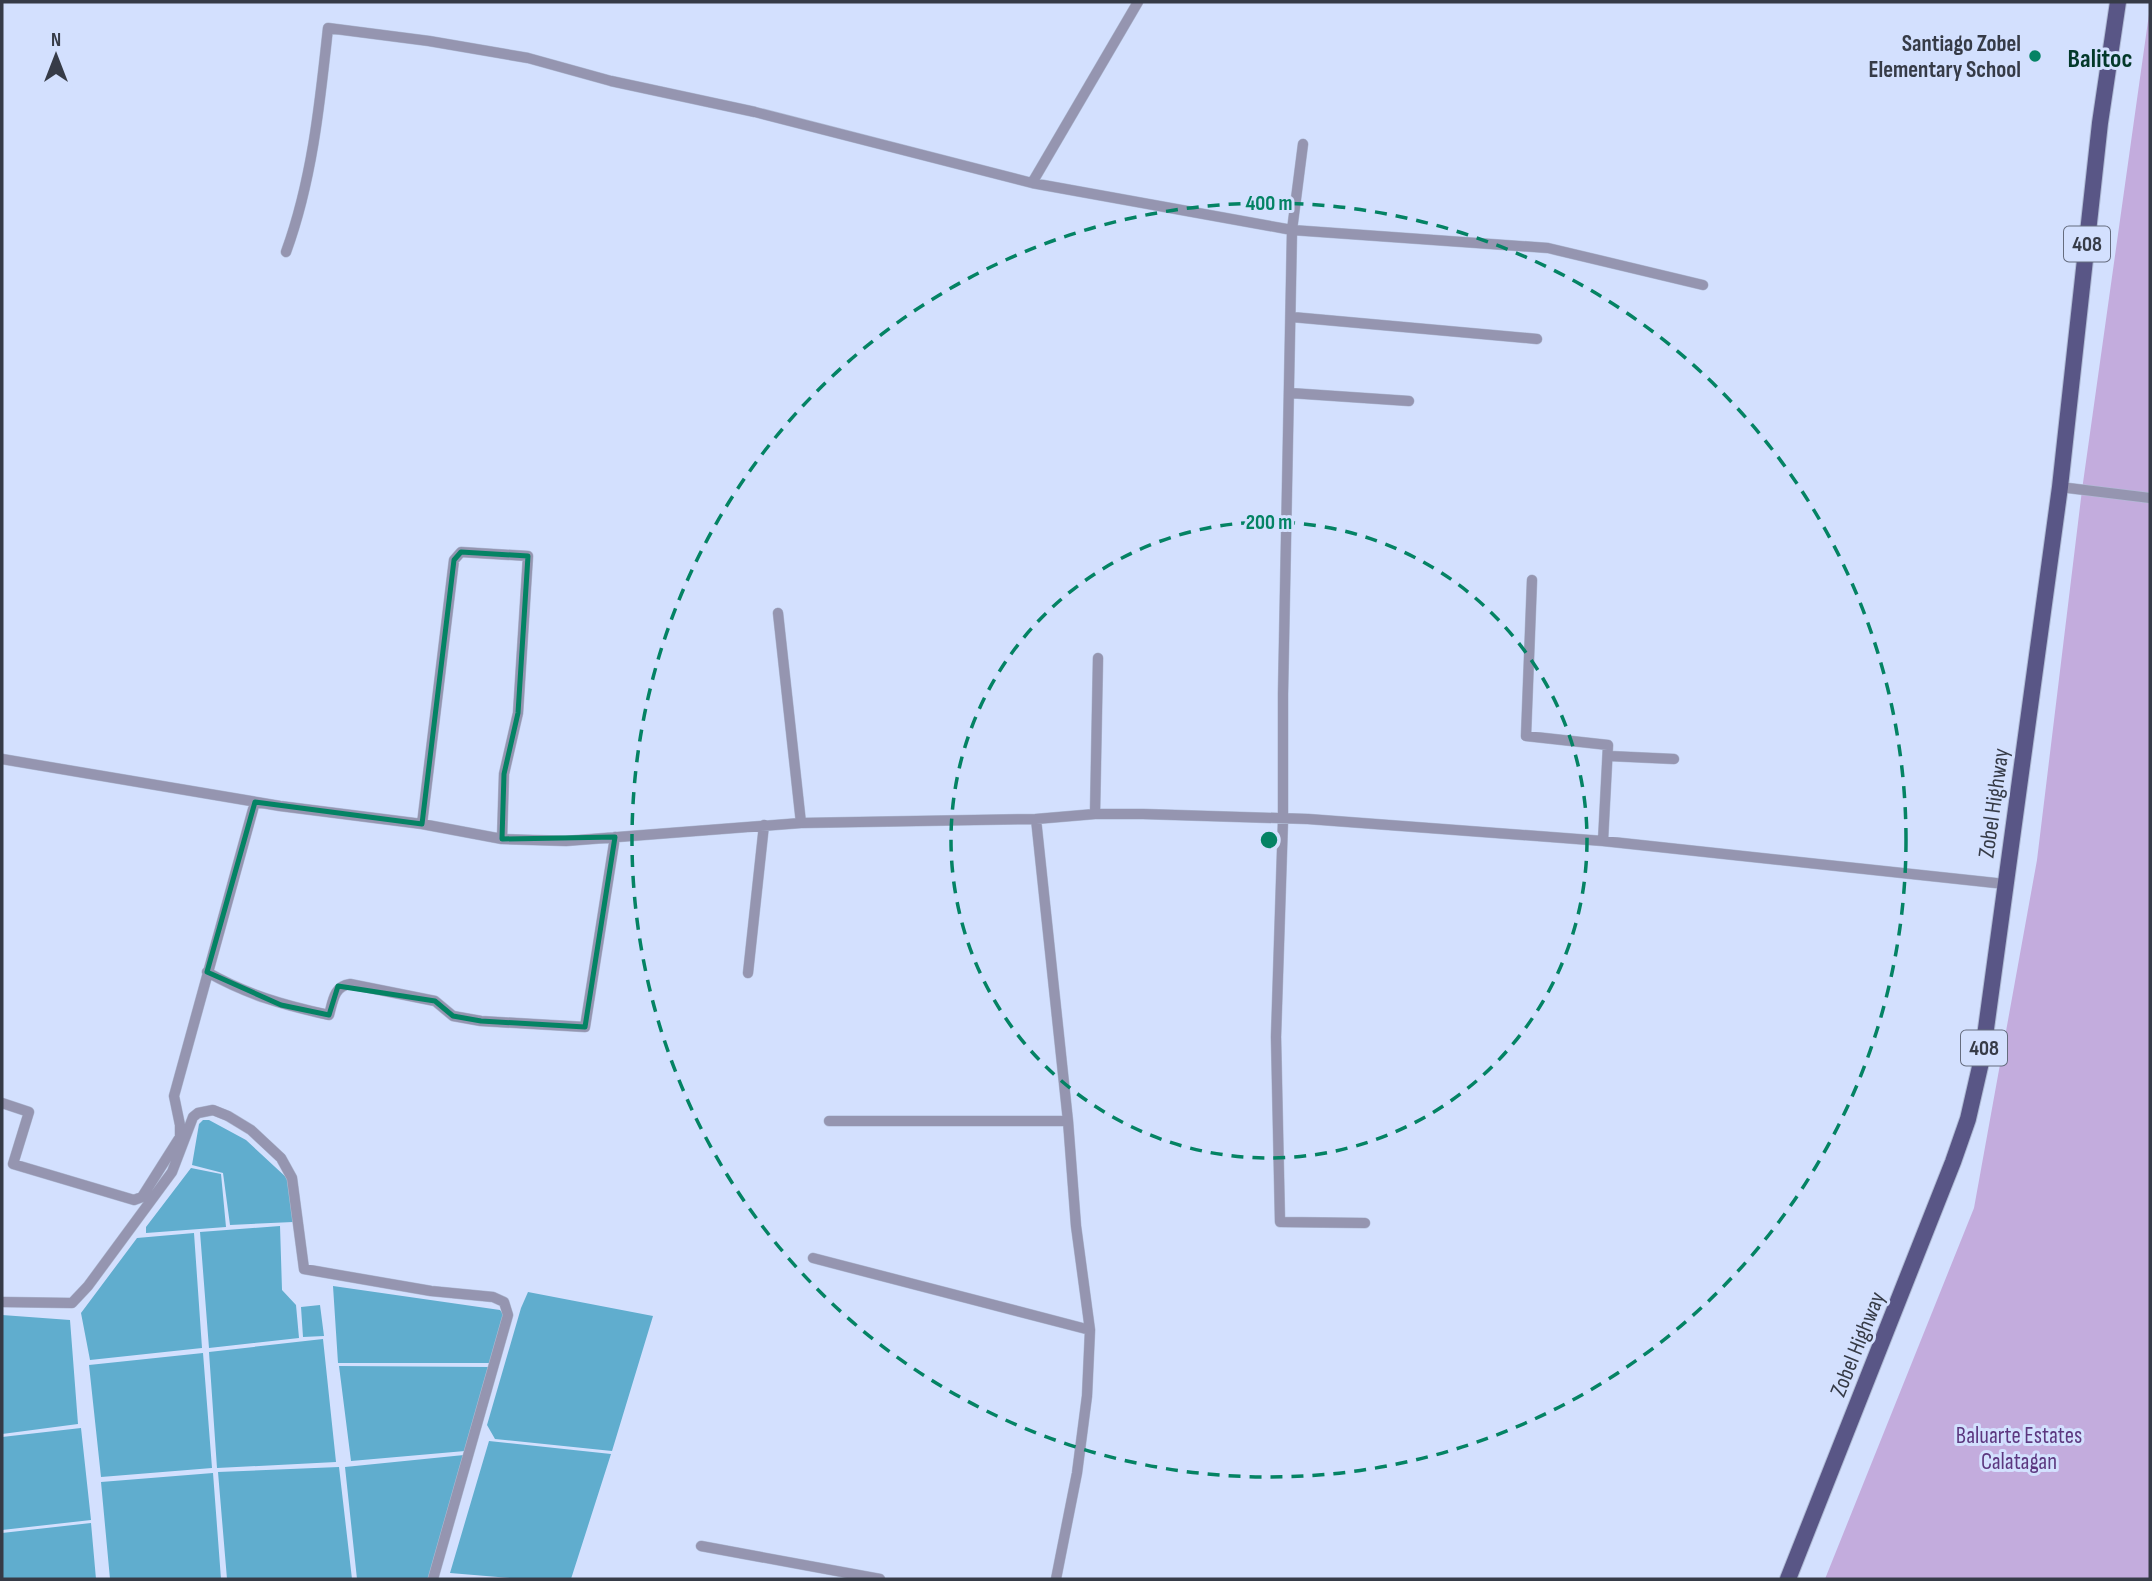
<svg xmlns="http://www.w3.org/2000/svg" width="2152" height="1581" font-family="'Sofia Sans Condensed',sans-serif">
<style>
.green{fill:#c3acdd}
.water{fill:#60adce}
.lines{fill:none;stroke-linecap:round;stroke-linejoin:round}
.minor-casing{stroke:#b0bcd6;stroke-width:11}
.primary-casing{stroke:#b0bcd6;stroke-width:18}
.minor{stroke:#9595b0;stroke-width:10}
.primary{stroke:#595686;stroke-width:16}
.marked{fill:none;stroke:#048364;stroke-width:5;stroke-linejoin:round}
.ring{fill:none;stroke:#048364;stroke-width:3.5;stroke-dasharray:12 9}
.poi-dot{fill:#048364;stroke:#d3e0fe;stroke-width:2.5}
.labels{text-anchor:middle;stroke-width:6;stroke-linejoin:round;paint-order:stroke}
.shield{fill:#d3e0fe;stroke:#656c7e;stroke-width:2}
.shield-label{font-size:21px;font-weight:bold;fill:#363b47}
.poi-label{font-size:23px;font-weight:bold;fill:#363b47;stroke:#d3e0fe;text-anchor:end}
.street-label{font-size:23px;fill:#363b47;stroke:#d3e0fe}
.park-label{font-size:23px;fill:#5c377f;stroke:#d3e0fe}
.quarter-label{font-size:26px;font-weight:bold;fill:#03392a;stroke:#d3e0fe}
.centre{fill:#048364;stroke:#d3e0fe;stroke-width:3.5}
.ring-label{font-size:21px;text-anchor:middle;font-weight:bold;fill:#048364;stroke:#d3e0fe;stroke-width:6;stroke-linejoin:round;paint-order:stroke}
</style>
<rect width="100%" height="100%" fill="#d3e0fe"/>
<!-- green -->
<path class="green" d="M2150 7V1579H1825L1974 1208 2037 860 2082 490Z"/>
<!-- water -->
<path class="water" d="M203 1120H209L246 1140 288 1179 293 1222 230 1225 223 1173 192 1165 199 1124Z
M191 1168 221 1174 226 1227 146 1233V1227Z
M280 1226 282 1290 296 1305 299 1338 209 1348 200 1232Z
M194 1233 202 1348 90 1360 81 1313 137 1238Z
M333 1286 500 1310 504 1315 491 1363H338Z
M528 1292 653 1316 612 1451 495 1439 487 1425 521 1308Z
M320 1305 324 1336 303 1337 301 1307Z
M2 1315 70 1320 78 1424 2 1434Z
M323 1339 336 1462 217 1468 209 1352Z
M203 1353 212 1468 101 1477 89 1365Z
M339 1366 490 1367 465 1451 351 1461Z
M81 1428 91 1520 2 1530V1437Z
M489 1441 611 1454 571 1579H521L450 1573Z
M464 1455 428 1579H357L345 1467Z
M339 1467 352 1579H227L218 1472Z
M213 1473 221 1579H110L101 1482Z
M91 1523 96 1579H2V1533Z"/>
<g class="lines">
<defs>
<path id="minor" d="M1303 144 1292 230 1548 248 1703 285
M1032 183 1138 2
M286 252C312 181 320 103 328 28L429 41 528 58 611 81 755 112 1032 183 1292 230 1283 694V820L1276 1037 1280 1222 1365 1223
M1292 317 1537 339
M1290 393 1409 401
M2060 487 2150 498
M1532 580 1526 736 1608 745 1603 841
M778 613 801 823
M1609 756 1674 759
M2 759 280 806 422 824 502 839 566 841 801 823 1036 819 1095 814H1143L1308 819 1603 841 2005 884
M1095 814 1098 658
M1036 819 1068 1121 1076 1226 1090 1330 1087 1396 1077 1473 1056 1579
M422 824 454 560 461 552 528 556 518 713 504 774 502 839
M207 972C248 995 283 1005 329 1015 333 1001 334 986 350 984L435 1001 453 1016 481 1021 585 1027 615 837
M748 973 764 825
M2 1103 29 1112 13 1164 134 1200 142 1197 180 1137V1125L174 1096 255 802
M829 1121H1068
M813 1258 1090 1330
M2 1302 72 1303 88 1286 172 1172 193 1117 198 1113 213 1110 228 1116 251 1130 281 1158 292 1178 304 1269 431 1291 493 1297 504 1302 508 1315 433 1579
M701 1546 880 1579"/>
<path id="primary" d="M1788 1579 1953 1162 1968 1119 1982 1058 2060 487 2100 123 2118 2"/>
</defs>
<!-- minor casing -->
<use href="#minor" class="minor-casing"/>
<!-- primary casing -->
<use href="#primary" class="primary-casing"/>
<!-- minor -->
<use href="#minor" class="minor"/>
<!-- primary -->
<use href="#primary" class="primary"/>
</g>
<!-- marked area -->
<path class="marked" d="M461 552 528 556 518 713 504 774 502 839 615 837 585 1027 481 1021 453 1016 435 1001 338 986 329 1015 281 1005 207 972 255 802 422 824 454 560Z"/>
<!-- distance rings -->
<g class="ring">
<circle cx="1269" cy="840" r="318"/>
<circle cx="1269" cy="840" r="637"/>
</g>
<!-- markers -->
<circle class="poi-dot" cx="2035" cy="56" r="7"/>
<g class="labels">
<!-- shield labels -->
<g class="shield">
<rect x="2064" y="226.5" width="46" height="35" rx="5"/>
<rect x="1961" y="1030.5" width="46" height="35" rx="5"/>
</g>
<g class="shield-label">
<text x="2087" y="251">408</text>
<text x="1984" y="1055">408</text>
</g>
<!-- poi labels -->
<g class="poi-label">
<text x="2021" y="51">Santiago Zobel<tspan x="2021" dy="26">Elementary School</tspan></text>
</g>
<!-- street labels -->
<g class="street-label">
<text transform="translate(1993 803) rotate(-82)" y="8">Zobel Highway</text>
<text transform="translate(1857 1344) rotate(-68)" y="8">Zobel Highway</text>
</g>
<!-- park labels -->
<g class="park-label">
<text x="2019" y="1443">Baluarte Estates<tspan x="2019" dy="26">Calatagan</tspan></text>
</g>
<!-- quarter labels -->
<g class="quarter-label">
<text x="2100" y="67">Balitoc</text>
</g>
</g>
<circle cx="1269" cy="840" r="10" class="centre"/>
<g class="ring-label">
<text x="1269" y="210">400 m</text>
<text x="1269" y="529">200 m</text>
</g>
<!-- border -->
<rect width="2152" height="1581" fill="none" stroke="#363b47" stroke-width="7"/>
<!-- north arrow -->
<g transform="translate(56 56)" stroke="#d3e0fe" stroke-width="5" paint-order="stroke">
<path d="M0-5L12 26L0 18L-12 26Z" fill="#363b47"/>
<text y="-10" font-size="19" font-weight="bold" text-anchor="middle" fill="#363b47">N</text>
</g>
</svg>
